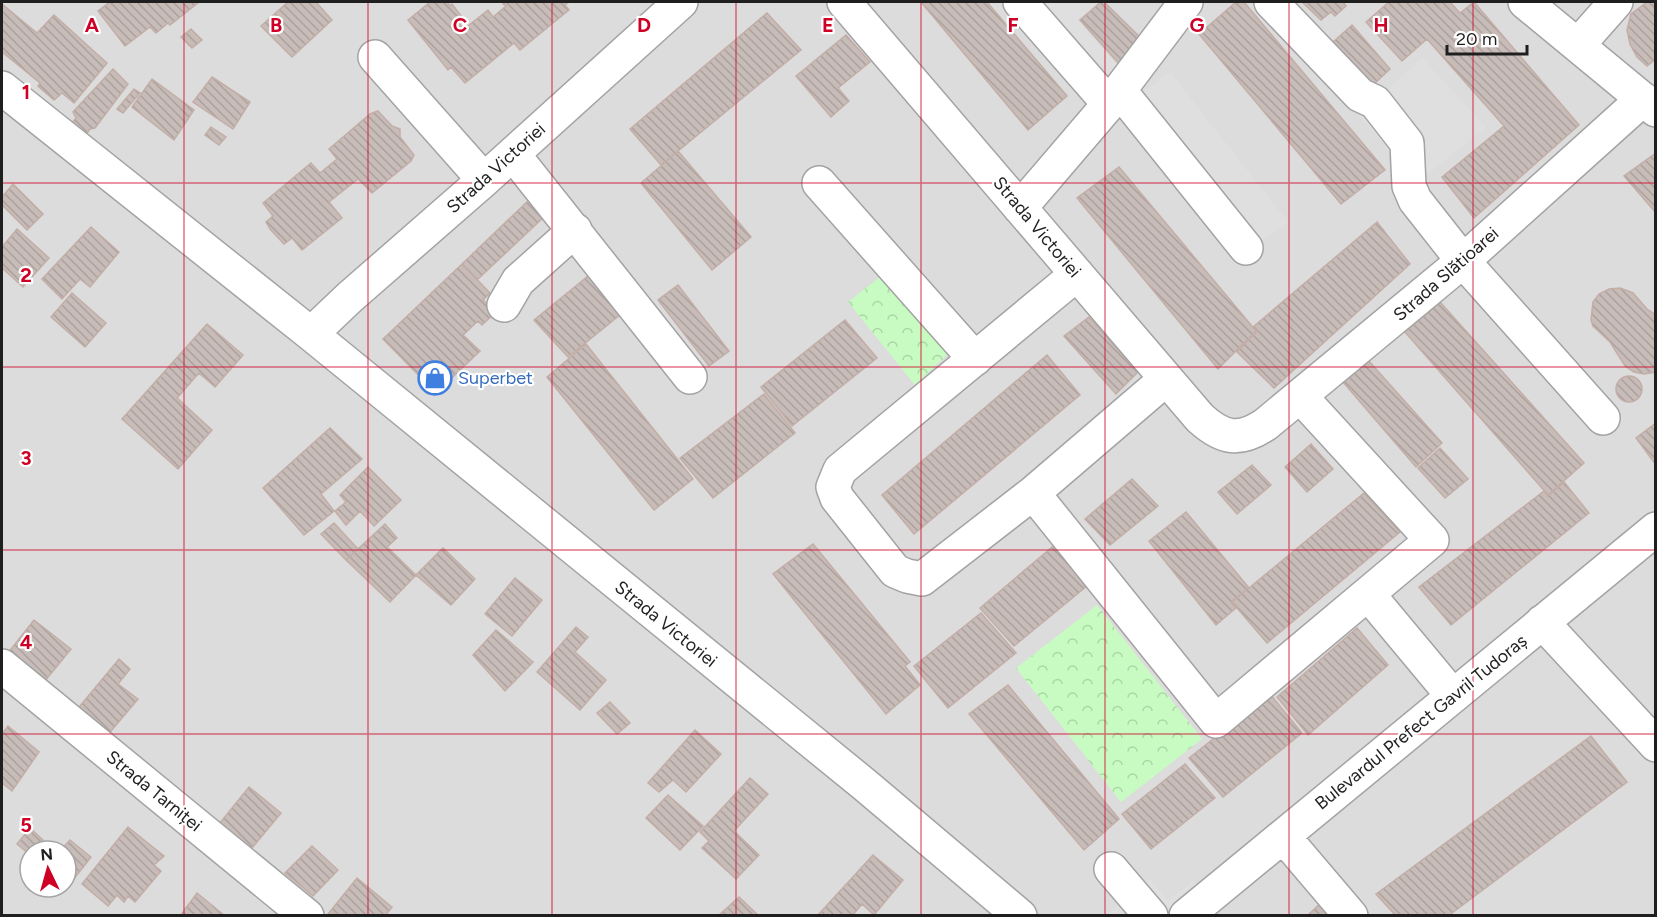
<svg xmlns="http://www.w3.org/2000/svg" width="1657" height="917" font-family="Figtree,sans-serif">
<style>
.residential{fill:#dddcdc;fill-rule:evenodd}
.park{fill:url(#park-crowns)}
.parking{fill:#dfdfdf}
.building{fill:url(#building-back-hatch);stroke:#c3aea7;stroke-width:1.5}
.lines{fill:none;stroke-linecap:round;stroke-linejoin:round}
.minor-casing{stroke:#a3a3a3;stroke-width:36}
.minor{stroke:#fff;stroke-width:33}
.grid{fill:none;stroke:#ce0025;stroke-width:1.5;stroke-opacity:0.55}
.labels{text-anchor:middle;stroke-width:4.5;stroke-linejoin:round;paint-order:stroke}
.street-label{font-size:18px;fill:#1f1f1f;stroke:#fff}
.shop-label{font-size:18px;fill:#366cbe;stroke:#fff;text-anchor:start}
.grid-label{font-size:20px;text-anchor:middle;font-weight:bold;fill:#ce0025;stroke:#fff;stroke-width:4.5;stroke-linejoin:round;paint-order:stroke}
</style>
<defs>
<pattern id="park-crowns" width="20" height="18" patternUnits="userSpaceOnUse" patternTransform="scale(1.5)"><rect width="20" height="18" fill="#c7fbc1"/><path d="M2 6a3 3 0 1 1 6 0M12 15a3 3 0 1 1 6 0" fill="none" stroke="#aad7a5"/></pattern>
<pattern id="building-back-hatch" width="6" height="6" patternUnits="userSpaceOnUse" patternTransform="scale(1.5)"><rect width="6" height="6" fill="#c8bcb8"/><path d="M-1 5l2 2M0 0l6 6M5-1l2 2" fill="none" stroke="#aba19e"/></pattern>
</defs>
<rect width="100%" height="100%" fill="#f0ebe5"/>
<!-- residential -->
<path class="residential" d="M2 2H1655V915L2 916ZM30 851H66V887H30Z"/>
<!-- park -->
<path class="park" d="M885 273 951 351 915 385 848 302Z
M1097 605 1202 739 1121 802 1016 668Z"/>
<!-- parking -->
<path class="parking" d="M1010 2H1098L1077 20 1118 66 1090 91Z
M1422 58 1486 127 1418 182 1359 116Z
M1170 72 1288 222 1255 245 1135 99Z
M1150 878 1168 901 1193 881 1219 912 1215 916H1104Z"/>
<!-- building -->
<path class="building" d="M110 2H199L170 25 168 23 156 33 150 27 125 46 98 11Z
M288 2H316L332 20 292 57 261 26Z
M430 2H447L451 6 452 4 462 17 457 21 464 29 488 10 493 17 506 6 503 4 506 2H569L565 5 569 10 520 50 514 43 465 83 451 67 448 70 408 20Z
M921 2H987L1067 96 1028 130Z
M1101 2H1104L1143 40 1119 64 1080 20Z
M1236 2H1244L1385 170 1341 204 1199 34Z
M1302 2H1343L1346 6 1335 16 1331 12 1321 20Z
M1389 2H1450L1460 13 1474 2 1579 125 1474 218 1442 177 1504 126 1427 39 1402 61 1366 22Z
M1647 2H1656V59L1647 66 1637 57 1630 44 1627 30 1631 14Z
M2 4 37 33 54 15 107 63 74 103 62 93 54 100 38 86 40 83 2 52Z
M767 13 801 50 661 165 630 129Z
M1352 25 1390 69 1373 85 1333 42Z
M191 29 202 40 192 48 181 37Z
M846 35 870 62 838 88 849 101 831 117 796 76Z
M113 69 128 84 95 128 90 129 86 135 72 123 76 118 73 112Z
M212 77 250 102 233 129 193 102Z
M152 79 194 110 174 140 132 107Z
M134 89 140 93 123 113 117 109Z
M378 111 392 126 400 129V137L414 155 411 161 372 193 358 179 329 202 342 218 302 250 292 238 284 244 270 229 266 222 273 216 263 203 311 163 320 173 337 159 329 149 370 114Z
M211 127 226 137 219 145 205 135Z
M678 151 751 237 712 270 641 183Z
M1656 153V213L1624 176Z
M1119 167 1256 331 1218 369 1077 198Z
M13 184 43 214 27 230 2 205V197Z
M530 199 546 215 477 280 462 264Z
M1377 222 1410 264 1274 388 1237 352 1257 331 1253 327Z
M91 227 119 252 90 287 80 279 62 299 42 279Z
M17 229 49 258 23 287 2 268V247Z
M462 264 490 293 483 300 496 312 482 325 478 321 463 335 480 351 436 393 383 339Z
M588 276 620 315 568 357 534 320Z
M678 285 729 351 709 366 658 300Z
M1620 288 1633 293 1647 309 1656 315V372L1644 374 1634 372 1625 366 1610 342 1593 326 1591 320 1593 302 1599 294 1609 289Z
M72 293 106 323 85 347 51 317Z
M1440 302 1584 463 1548 495 1405 332Z
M1089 317 1138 372 1116 394 1064 336Z
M845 320 877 358 792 426 761 387Z
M207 324 243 355 215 387 199 373 177 398 212 430 178 469 122 419Z
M586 344 693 479 654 510 547 377Z
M1047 355 1080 395 914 534 882 495Z
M1368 360 1442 443 1416 467 1343 382Z
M1616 389a13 13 0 1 1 26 0a13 13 0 1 1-26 0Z
M764 394 795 433 713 498 680 458Z
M1656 423V465L1636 438Z
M330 428 362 459 321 494 334 511 304 535 263 488Z
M1311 444 1333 469 1307 492 1285 467Z
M1440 448 1468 479 1445 498 1418 468Z
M1252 465 1271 485 1237 514 1218 492Z
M368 467 401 500 374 526 360 511 346 525 335 511 346 502 340 495Z
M1132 479 1158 506 1110 545 1085 519Z
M1564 482 1589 513 1451 625 1419 587 1544 491 1548 496Z
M1364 493 1400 532 1267 643 1232 602Z
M1186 512 1249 588 1231 602 1236 608 1216 625 1149 541Z
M334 523 358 549 346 560 321 534Z
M385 524 397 538 387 547 416 575 390 602 346 560Z
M1064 537 1098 577 1014 646 980 608Z
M813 544 910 662 905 666 920 685 886 714 773 574Z
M443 548 475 579 451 605 416 575Z
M515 578 542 600 512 636 485 614Z
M981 613 1016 653 948 708 914 666Z
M34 620 71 649 40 687 4 658Z
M576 627 588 637 575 652 606 680 580 710 537 672Z
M1357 628 1388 665 1308 735 1277 697Z
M496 630 533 662 505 691 473 655Z
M119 659 130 669 118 684 138 699 106 737 75 712Z
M1008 685 1119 819 1084 850 969 714Z
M1270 694 1302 733 1223 797 1189 758Z
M610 702 630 723 617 734 597 713Z
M8 726 39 752 12 791 2 783V734Z
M695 730 721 754 686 792 673 780 659 792 648 783Z
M1591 736 1627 782 1448 916H1396L1376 894Z
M1185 764 1215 798 1151 849 1122 814Z
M750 778 768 794 734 831 759 855 736 879 702 848 709 841 700 832Z
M249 787 281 813 252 848 219 824Z
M668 795 703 826 680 850 646 818Z
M128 827 164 856 154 865 161 871 135 902 128 896 124 902 117 895 108 906 82 884Z
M30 828 43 840 33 851H30V855L17 844Z
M70 840 91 857 73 880 66 875V851H60Z
M312 846 338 870 313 896 285 873Z
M873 855 903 880 874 915 862 904 852 916H817Z
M357 878 392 907 385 916 328 914Z
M197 893 225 916H180Z
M739 897 759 916H718Z
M1324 900 1339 916H1307Z"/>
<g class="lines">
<defs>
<path id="minor" d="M844 2 1200 418C1223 439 1240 442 1266 424L1463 261 1643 99
M1020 2 1109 104
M1271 2 1360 95 1375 102 1407 143 1409 186 1415 200 1463 261 1603 418
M1525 2 1656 110
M1578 45 1616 2
M375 57 484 180
M2 88 311 334 865 785 1020 916
M1120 91 1246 248
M513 154 690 377
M819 183 975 359
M1020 208 1109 104 1186 2
M1077 274 840 470 833 487 837 498 895 571 907 576 922 579 1033 493 1166 379
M504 305 518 281 575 230
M311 334 350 297 484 180 681 2
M1033 493 1216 721 1432 540 1300 396
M1368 594 1453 696
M1542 622 1656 745
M2 666 307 916
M1283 836 1351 916
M1111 869 1151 916
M1186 916 1656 529"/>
</defs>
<!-- minor casing -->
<use href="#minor" class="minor-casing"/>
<!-- minor -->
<use href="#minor" class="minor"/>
</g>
<!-- grid -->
<path class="grid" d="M184 2V916M368 2V916M552 2V916M736 2V916M921 2V916M1105 2V916M1289 2V916M1473 2V916M2 183H1656M2 367H1656M2 550H1656M2 734H1656"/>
<!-- icons -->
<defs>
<symbol id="shop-ring" viewBox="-11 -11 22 22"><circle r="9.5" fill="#fff" stroke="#3f7fe0" stroke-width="1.5"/><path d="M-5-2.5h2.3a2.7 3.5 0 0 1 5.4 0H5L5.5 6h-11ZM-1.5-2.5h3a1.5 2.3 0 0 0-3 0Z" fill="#3f7fe0"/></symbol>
</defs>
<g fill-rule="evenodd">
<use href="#shop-ring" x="416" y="359" width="38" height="38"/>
</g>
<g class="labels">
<!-- street labels -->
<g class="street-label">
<text transform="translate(496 168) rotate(-42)" y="6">Strada Victoriei</text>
<text transform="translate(1037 227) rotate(50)" y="6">Strada Victoriei</text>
<text transform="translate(1446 274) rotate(-41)" y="6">Strada Slătioarei</text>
<text transform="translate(666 624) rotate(39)" y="6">Strada Victoriei</text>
<text transform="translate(1421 722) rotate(-39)" y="6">Bulevardul Prefect Gavril Tudoraș</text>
<text transform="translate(154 791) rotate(39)" y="6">Strada Tarniței</text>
</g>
<!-- shop labels -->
<g class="shop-label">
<text x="458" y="384">Superbet</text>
</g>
</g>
<g class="grid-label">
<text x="92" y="32">A</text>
<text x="276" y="32">B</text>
<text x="460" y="32">C</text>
<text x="644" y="32">D</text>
<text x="828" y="32">E</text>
<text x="1013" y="32">F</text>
<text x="1197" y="32">G</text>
<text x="1381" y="32">H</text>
<text x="26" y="99">1</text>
<text x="26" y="282">2</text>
<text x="26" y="465">3</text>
<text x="26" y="649">4</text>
<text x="26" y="832">5</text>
</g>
<!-- border -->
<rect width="1657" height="917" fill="none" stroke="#1f1f1f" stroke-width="6"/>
<!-- north arrow -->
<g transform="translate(48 869) rotate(355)"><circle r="28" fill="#ffffff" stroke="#a5a5a5" stroke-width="1.5"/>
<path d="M0-4.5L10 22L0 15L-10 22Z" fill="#ce0025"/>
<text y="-9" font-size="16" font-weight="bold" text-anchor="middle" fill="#1f1f1f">N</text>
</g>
<!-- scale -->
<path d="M1447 45v9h80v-9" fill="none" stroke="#1f1f1f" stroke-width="3"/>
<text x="1456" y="45" font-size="18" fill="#1f1f1f" stroke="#ffffff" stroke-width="4.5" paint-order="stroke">20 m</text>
</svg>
